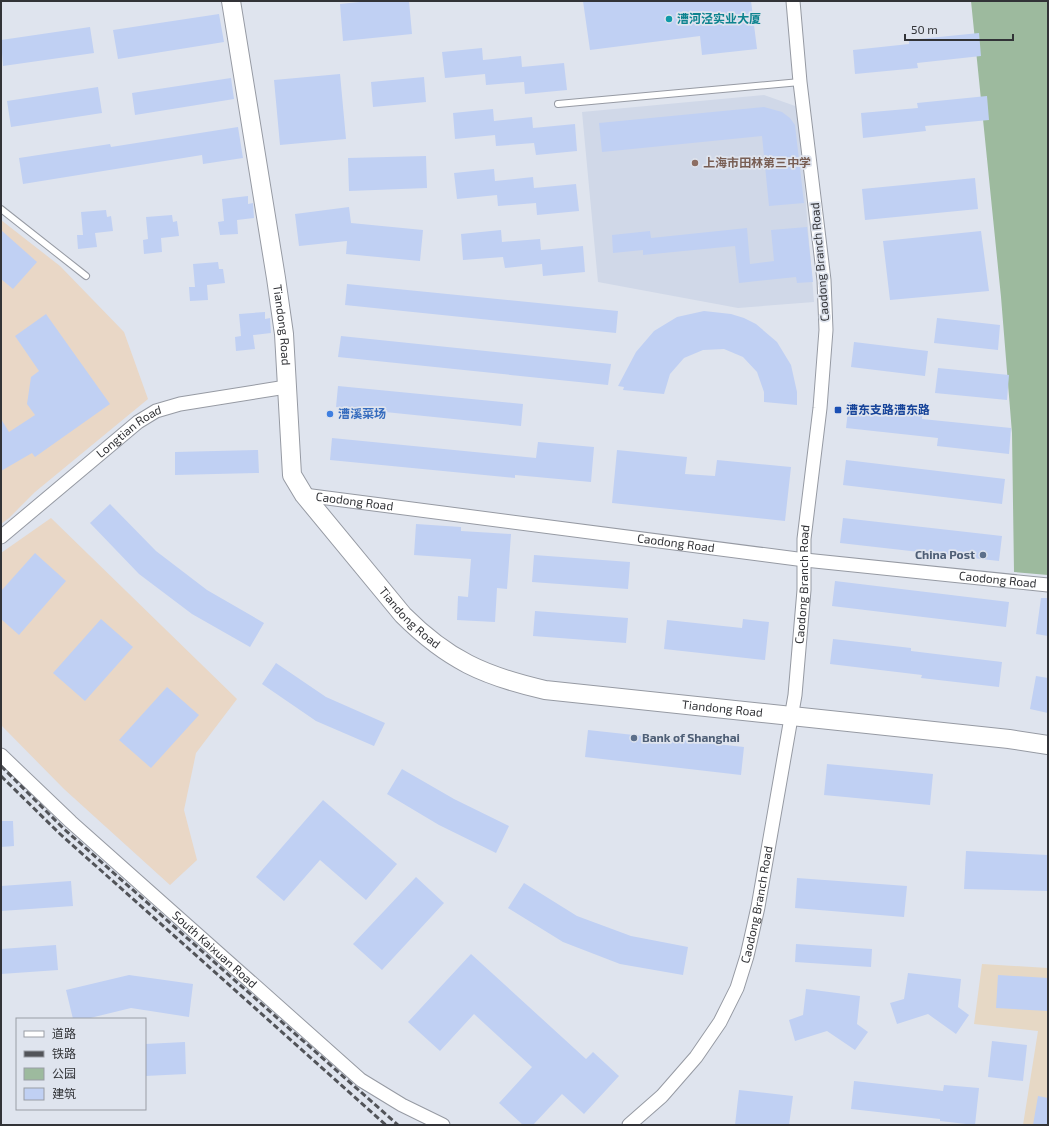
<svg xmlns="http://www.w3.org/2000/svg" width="1049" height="1126" font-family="'Exo 2','Noto Sans SC',sans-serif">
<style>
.commercial{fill:#e9d7c6}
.built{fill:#d0d8e8}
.medical{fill:#e6d8c5}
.green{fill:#9dba9e}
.building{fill:#c0d0f3}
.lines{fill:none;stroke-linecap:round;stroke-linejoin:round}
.lane-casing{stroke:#969aa3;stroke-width:8}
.street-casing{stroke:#969aa3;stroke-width:15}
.secondary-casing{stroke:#969aa3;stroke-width:20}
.lane{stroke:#fff;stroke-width:6}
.street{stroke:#fff;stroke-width:13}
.secondary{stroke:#fff;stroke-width:18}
.rail{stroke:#525459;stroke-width:3;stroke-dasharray:6 3;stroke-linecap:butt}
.culture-dot{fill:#0f9aa8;stroke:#dfe4ee;stroke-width:1.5}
.education-dot{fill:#8d6e63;stroke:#dfe4ee;stroke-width:1.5}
.transit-dot{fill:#1a4fb4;stroke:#dfe4ee;stroke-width:1.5}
.shop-dot{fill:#3f7fe0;stroke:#dfe4ee;stroke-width:1.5}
.service-dot{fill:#5c6f8a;stroke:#dfe4ee;stroke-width:1.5}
.labels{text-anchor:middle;stroke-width:3.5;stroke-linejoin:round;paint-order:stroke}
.culture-label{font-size:12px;font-weight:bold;fill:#0d838f;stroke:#dfe4ee;text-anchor:start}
.education-label{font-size:12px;font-weight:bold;fill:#785e54;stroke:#dfe4ee;text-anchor:start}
.street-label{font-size:12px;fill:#323337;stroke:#dfe4ee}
.transit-label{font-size:12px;font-weight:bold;fill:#164399;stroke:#dfe4ee;text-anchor:start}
.shop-label{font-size:12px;font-weight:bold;fill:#366cbe;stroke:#dfe4ee;text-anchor:start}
.service-label{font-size:12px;font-weight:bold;fill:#4e5e75;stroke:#dfe4ee;text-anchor:end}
</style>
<rect width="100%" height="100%" fill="#dfe4ee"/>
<!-- commercial -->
<path class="commercial" d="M1 220 60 266 124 332 148 399 35 492 9 518 1 524Z
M51 518 237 699 196 753 184 810 197 860 170 885 64 789 1 725V553Z"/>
<!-- built -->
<path class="built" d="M764 95 798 107 814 302 738 308 598 282 582 112Z"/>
<!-- medical -->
<path class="medical" d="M982 964 1048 968V1125H1023L1038 1031 974 1024Z"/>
<!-- green -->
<path class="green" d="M971 1H1048V575L1014 572 1012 433 1001 297Z"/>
<!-- building -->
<path class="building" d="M369 1H409L412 34 343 41 340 4Z
M583 1H751L757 49 702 55 700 36 590 50Z
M219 14 224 42 118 59 113 30Z
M90 27 94 53 3 66 1 40Z
M979 33 981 56 917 63 918 68 855 74 853 50 909 44V40Z
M482 48 483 60 521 56 522 67 564 63 567 90 525 94 524 82 486 85 485 74 445 78 442 52Z
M340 74 346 139 280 145 274 80Z
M424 77 426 102 373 107 371 82Z
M231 78 234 99 135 115 132 93Z
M98 87 102 113 11 127 7 101Z
M987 96 989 120 925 126 926 131 863 138 861 113 918 108 917 103Z
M764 107 782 112 790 118 795 125 804 203 769 206 762 136 602 152 599 123Z
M493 109 494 121 532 117 533 128 575 124 577 151 536 155 534 143 496 146 495 135 455 139 453 113Z
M238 127 243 158 203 164 202 155 23 184 19 158 110 144 111 147Z
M426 156 427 188 349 191 348 158Z
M494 169 495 181 533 177 534 188 576 184 579 211 537 215 536 203 498 206 497 195 457 199 454 173Z
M975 178 978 209 865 220 862 189Z
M248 196V204L253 203 254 218 237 220 238 234 220 235 218 222 224 221 222 199Z
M349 207 351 223 423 230 420 261 346 254 347 241 299 246 295 214Z
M106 210 107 217 111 216 113 231 95 233 97 247 78 249 77 235H83L81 212Z
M172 215 173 222 177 221 179 236 161 238 162 252 144 254 143 240 148 239 146 217Z
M807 227 813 282 797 283 796 277 739 283 735 246 643 255V250L613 253 612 235 650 231 651 238 747 228 750 264 774 261 771 230Z
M1 230 37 262 13 289 1 279Z
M501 230 502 242 540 239 541 250 583 246 585 272 543 276 542 264 505 268 503 257 463 260 461 234Z
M981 231 989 291 890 300 883 241Z
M218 262 219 269H223L225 283 207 285 208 300 190 301 189 287H195L193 264Z
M347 284 618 311 616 333 345 305Z
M704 311 731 314 744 318 756 324 777 342 791 365 797 392V405L764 402V392L757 372 743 357 724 349 703 350 684 358 670 374 664 394 623 390 624 387 618 386 636 352 654 331 677 317Z
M265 312V319L270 318 271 333 253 335 255 349 236 351 235 337 241 336 239 314Z
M46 314 110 404 35 457 32 453 1 471V419L9 432 35 415 27 404 31 377 39 371 15 336Z
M937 318 1000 325 998 350 934 343Z
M341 336 611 364 608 385 338 357Z
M854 342 928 351 925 376 851 367Z
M938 368 1009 375 1007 400 935 393Z
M338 386 523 404 521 426 336 407Z
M849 402 923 411 922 419 1011 428 1009 454 937 446 938 438 846 428Z
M332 438 536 458 538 442 594 447 591 482 515 475V478L330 460Z
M258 450 259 473 175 475V452Z
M617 450 687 457 685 474 715 476 717 460 791 467 785 521 612 503Z
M846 460 1005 479 1002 504 843 485Z
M110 504 156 551 207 590 264 623 250 647 192 614 139 574 90 523Z
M843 518 1002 536 999 561 840 543Z
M416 524 461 527V531L511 534 507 589 497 588 495 622 457 620 458 596 468 597 471 559 414 555Z
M35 553 66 581 19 635 1 619V591Z
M534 555 630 562 628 589 532 582Z
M835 581 1009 602 1006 627 832 606Z
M1041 598H1048V636L1036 634Z
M535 611 628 618 626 643 533 636Z
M101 619 133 647 85 701 53 673Z
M743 619 769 622 765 660 664 649 667 620 742 628Z
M833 639 911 648V651L1002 662 999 687 921 678 922 675 830 664Z
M276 663 326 697 385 723 374 746 316 721 262 684Z
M1036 676 1048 678V713L1030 709Z
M167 687 199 715 151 768 119 740Z
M588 730 744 747 741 775 585 757Z
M827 764 933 774 930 805 824 795Z
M402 769 454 799 509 826 496 853 439 825 387 794Z
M323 800 397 864 366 900 320 860 284 901 256 877Z
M1 821H13L14 846 1 847Z
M966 851 1048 855V891L964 889Z
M416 877 444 903 382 970 353 944Z
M797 878 907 886 904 917 795 908Z
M71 881 73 906 1 911V886Z
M524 883 577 916 631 936 688 947 683 975 620 964 563 942 508 908Z
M796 944 872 949 871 967 795 962Z
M56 945 58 970 1 974V949Z
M471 954 586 1059 593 1052 619 1076 584 1114 562 1094 533 1125H523L499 1103 532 1067 474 1014 440 1051 408 1022Z
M908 973 961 979 958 1007 969 1015 956 1034 928 1014 897 1024 890 1003 904 999Z
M129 975 193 984 189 1017 131 1008 86 1019H73L66 990Z
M998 975 1048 978V1011L996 1008Z
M806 989 860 996 857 1024 868 1032 855 1050 827 1031 795 1041 789 1020 803 1015Z
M992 1041 1027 1045 1023 1081 988 1077Z
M185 1042 186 1074 145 1076V1044Z
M854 1081 943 1091 944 1085 979 1088 975 1125 940 1121V1119L851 1109Z
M739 1090 793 1096 789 1125H735Z
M1038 1096 1048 1098V1125H1033Z"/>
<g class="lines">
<defs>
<path id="lane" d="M558 104 800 82
M1 209 86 276"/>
<g id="street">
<path id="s1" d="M304 495 805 560 1048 585"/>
<path id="s2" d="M1 537 138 422 156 411 180 404 286 387"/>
<path id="s3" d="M1 755 71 822 361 1080 402 1105 443 1125"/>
<path id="s4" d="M629 1125 662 1096 696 1057 720 1022 737 988 747 956 758 907 795 695 804 590V539L820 408 826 330 824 280 800 82 793 1"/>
</g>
<g id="secondary">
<path id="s5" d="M231 1 276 278 284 334 292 475 304 495 403 615C448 660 484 676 545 690L1009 739 1048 745"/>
</g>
</defs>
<!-- lane casing -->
<use href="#lane" class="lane-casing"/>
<!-- street casing -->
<use href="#street" class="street-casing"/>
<!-- secondary casing -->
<use href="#secondary" class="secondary-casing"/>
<!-- lane -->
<use href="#lane" class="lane"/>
<!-- street -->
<use href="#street" class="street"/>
<!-- secondary -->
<use href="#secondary" class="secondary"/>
<!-- rail -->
<path class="rail" d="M1 766 63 828 398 1125
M1 776 59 833 386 1125"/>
</g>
<!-- markers -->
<circle class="culture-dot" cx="669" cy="19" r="4"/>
<circle class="education-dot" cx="695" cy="163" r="4"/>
<rect class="transit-dot" x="834" y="406" width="8" height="8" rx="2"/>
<circle class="shop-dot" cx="330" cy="414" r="4"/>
<g class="service-dot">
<circle cx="983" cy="555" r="4"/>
<circle cx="634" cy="738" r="4"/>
</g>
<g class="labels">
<!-- culture labels -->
<g class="culture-label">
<text x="677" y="23">漕河泾实业大厦</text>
</g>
<!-- education labels -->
<g class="education-label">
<text x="703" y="167">上海市田林第三中学</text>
</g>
<!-- street labels -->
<g class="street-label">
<text transform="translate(820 262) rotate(-95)" y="4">Caodong Branch Road</text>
<text dy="4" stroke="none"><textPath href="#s5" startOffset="328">Tiandong Road</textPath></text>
<text dy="4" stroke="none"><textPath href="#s2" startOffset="166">Longtian Road</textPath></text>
<text dy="4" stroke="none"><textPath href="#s1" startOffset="51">Caodong Road</textPath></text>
<text dy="4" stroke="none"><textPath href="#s1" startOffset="375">Caodong Road</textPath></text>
<text dy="4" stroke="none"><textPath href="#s1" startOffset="699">Caodong Road</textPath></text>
<text dy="4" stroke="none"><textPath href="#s4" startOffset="586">Caodong Branch Road</textPath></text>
<text dy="4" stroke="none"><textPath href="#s5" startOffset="664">Tiandong Road</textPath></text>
<text dy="4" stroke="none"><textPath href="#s5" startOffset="999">Tiandong Road</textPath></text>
<text dy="4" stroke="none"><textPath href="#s4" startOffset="262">Caodong Branch Road</textPath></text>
<text dy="4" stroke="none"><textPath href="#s3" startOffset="289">South Kaixuan Road</textPath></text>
</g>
<!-- transit labels -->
<g class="transit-label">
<text x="846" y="414">漕东支路漕东路</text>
</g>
<!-- shop labels -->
<g class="shop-label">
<text x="338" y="418">漕溪菜场</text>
</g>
<!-- service labels -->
<g class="service-label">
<text x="975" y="559">China Post</text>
<text x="642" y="742" text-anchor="start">Bank of Shanghai</text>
</g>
</g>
<!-- border -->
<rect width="1049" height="1126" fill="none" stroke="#323337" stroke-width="4"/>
<!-- legend -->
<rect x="16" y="1018" width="130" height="92" fill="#dfe4ee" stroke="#9a9da5"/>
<rect x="24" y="1031" width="20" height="6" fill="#ffffff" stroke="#9a9da5"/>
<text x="52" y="1038" font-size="12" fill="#323337">道路</text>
<rect x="24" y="1051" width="20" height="6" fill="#525459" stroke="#9a9da5"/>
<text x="52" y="1058" font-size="12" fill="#323337">铁路</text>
<rect x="24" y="1068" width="20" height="12" fill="#9dba9e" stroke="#9a9da5"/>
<text x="52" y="1078" font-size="12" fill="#323337">公园</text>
<rect x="24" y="1088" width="20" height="12" fill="#c0d0f3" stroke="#9a9da5"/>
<text x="52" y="1098" font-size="12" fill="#323337">建筑</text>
<!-- scale -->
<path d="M905 34v6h108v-6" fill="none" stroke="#323337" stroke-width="2"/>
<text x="911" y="34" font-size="12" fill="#323337" stroke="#dfe4ee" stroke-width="3" paint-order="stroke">50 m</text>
</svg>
